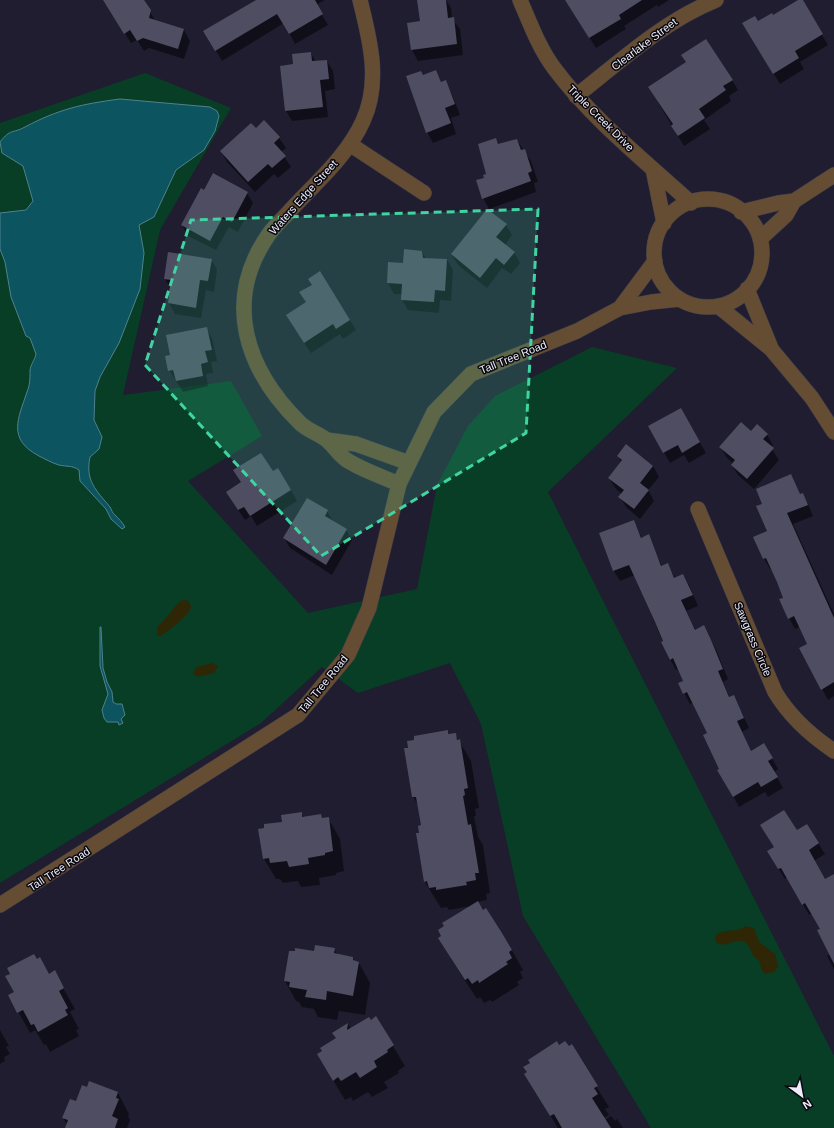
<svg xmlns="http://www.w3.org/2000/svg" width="834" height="1128" font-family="Arial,sans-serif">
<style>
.green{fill:#083e26}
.sand{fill:#2f2605}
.water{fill:#0b5460;stroke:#4f828e}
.shadow{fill:#0007}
.building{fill:#4f4d62}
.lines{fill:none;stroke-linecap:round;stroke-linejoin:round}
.minor-casing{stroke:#3c3a4b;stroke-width:16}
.minor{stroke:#644d32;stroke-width:15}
.marked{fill:#3fd4a2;fill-opacity:0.2;stroke:#3fd4a2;stroke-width:3;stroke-dasharray:8 5;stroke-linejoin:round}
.labels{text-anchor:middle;stroke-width:3;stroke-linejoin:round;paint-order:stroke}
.street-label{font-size:11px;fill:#ededf9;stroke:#090810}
</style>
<rect width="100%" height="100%" fill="#1f1d2f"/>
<!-- green -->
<path class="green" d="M145 73 231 108 160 230 123 395 231 381 262 436 188 481 308 613 417 589 437 485 468 426 495 396 592 347 677 368 548 492 834 1056V1128H651L523 916 481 724 450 663 358 693 322 667 261 723 0 883V123Z"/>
<!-- sand -->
<path class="sand" d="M185 600 189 601 191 607C189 616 168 631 160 636L157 635V627L166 618 180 601Z
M212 663 218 666 214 673C207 674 200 679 193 674L196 667Z
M746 926 754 928 759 942 775 954 778 966 774 972 765 974 762 971 759 960C750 957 752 944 742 941 732 939 726 949 716 942L715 936C724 927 736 934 746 926Z"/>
<!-- water -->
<path class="water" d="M120 99 210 107 217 111 219 116 215 131 204 150 176 170 154 217 139 225 144 253 140 289 119 343 100 377 95 391 94 420 102 437 99 449 90 457C85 481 96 490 110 507 112 510 112 513 115 515 119 519 122 522 125 527L122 529 111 519 106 509 80 481 79 470C72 465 67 467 59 465 52 463 45 459 39 456 7 439 18 419 27 392 30 385 30 378 30 371 30 365 35 360 36 354L30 338 26 336 11 297 5 262 0 249V213L26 210 33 201 23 166 2 153 0 142C11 128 12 134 25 127 59 109 82 104 120 99Z
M100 627H101L103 668 107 682 112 692 113 702 116 704H122L125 715 121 719 123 723 119 725 118 722H107L104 718 102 710 108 694 100 666Z"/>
<!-- shadow -->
<path class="shadow" d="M104 0H143L156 22 184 30 190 41 184 59 149 48 144 51 137 40 131 43Z
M258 0H325L316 5 328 25 295 44 284 23 222 61 205 32Z
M418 0H446L451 8 452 19 460 29 463 55 418 61 412 50 409 23 421 22Z
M566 0H669L658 7 657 5 624 26 626 29 596 48Z
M801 0 828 45 800 62 804 69 780 84 744 24 757 23 773 16Z
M311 53 316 62 327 61 333 71 335 89 325 91 328 117 292 121 286 111 295 65Z
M436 71 442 83 445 81 451 92 460 115 451 118 456 134 433 143 427 132 423 76Z
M732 80 738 90 729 96 731 101 704 120 710 129 684 146 649 87Z
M264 121 279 138 286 148 281 152 291 167 278 178 274 174 255 192 227 162 221 151 255 129Z
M495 139 499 145 517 140 531 161 538 182 534 183 536 192 489 209 483 198 485 179Z
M204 191 247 193 253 203 238 232 229 227 216 250 188 236 182 225Z
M506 225 512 235 505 245 514 252 520 263 511 274 502 268 487 288 458 265 452 255Z
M422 251 426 259 447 260 453 270 451 301 440 300 439 313 408 310 402 300V294H394L388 283Z
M169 253 211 259 217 270 214 292 206 290 201 318 175 314 169 303 171 289 165 279Z
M350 320 356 330 343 339 340 334 311 353 293 326Z
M206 328 212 338 217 361 211 362 213 373 206 374 208 386 183 392 169 370 172 356Z
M680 409 706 453 689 463 684 455 670 463 649 426Z
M751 432 767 435 773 445 771 448 779 460 754 489 738 475 732 465 733 463 727 458 721 448Z
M618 456 653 466 659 477 648 490 654 501 640 519 626 507 620 497 622 494 615 488 609 478 621 462Z
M272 473 291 490 297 501 257 526 251 516 245 520 233 502Z
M791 476 800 495 802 494 808 504 813 516 793 524 834 614V696L828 700 800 648 808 644 800 627 795 629 789 618 784 598 772 568 770 569 764 559 768 532 764 504Z
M307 499 327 511 333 522 346 530 352 540 332 575 290 548 284 538Z
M633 521 642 538 648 536 662 566 667 564 675 578 683 575 689 585 698 606 686 611 696 631 704 627 717 652 728 679 723 682 730 698 733 697 739 707 749 728 742 732 751 752 764 744 778 769 774 772 783 788 768 797 765 792 739 807 719 770H720L708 733 694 702 690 704 684 693 685 681 679 668 676 670 670 659 635 575 620 581 614 571Z
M447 731 449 735 455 734 471 761 479 808 475 809 476 816H474L478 837 483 845 490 893 486 894 487 900 477 902 502 933 523 970 520 972 523 978 517 982 519 985 492 1002 490 1000 484 1003 480 997 477 999 451 959 471 906 449 910 447 907 441 908 425 882 421 833 422 826 419 806 413 797 409 749Z
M301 813 304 818 321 816 323 819 328 818 340 839 344 871 336 873V875L319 878 320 885 301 887 298 881 283 883 280 879H276L264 859 260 829 283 822Z
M807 825 825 854 814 861 825 880 834 877V969L827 956 830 954 821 929 812 913 809 915 787 877 785 879 774 862 796 832Z
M334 949 338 955 353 958 355 962 359 963 370 983 365 1015 339 1011 337 1020 318 1017 314 1009 302 1007 299 1002 296 1001 285 981 315 952Z
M54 972 75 1009 70 1012 79 1029 76 1030 79 1036 50 1052 46 1044 44 1045 35 1030 30 1033 9 995Z
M376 1018 405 1066 398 1071 399 1073 384 1082 388 1088 372 1097 368 1092 353 1101 351 1097 345 1100 330 1075 337 1039 333 1033 348 1024 351 1029Z
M0 1030 9 1046 6 1047 10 1054 4 1057 5 1061 0 1064Z
M559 1046 568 1047 571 1046 609 1107 605 1109 609 1115 603 1118 605 1120 611 1116 615 1121 617 1119 623 1128H558L525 1075Z
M90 1082 118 1093 129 1114 128 1116 130 1120 127 1128H66L67 1125 63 1118 87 1088Z"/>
<!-- building -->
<path class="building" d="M103 0H144L151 10 149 18 184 29 178 49 143 38 137 41 130 30 124 34Z
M256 0H315L323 14 289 34 277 14 215 51 203 31Z
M417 0H446L448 18 454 17 457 44 411 50 407 23 420 21Z
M565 0H642L619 15 621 19 589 38Z
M798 0H803L823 34 795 51 799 58 773 74 742 23 755 16 758 21 772 13 773 15Z
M706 39 733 80 723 86 726 90 699 109 705 118 678 136 671 126 673 124 648 87 686 62 681 55Z
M311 52 312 61 327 60 329 79 320 80 323 107 285 111 280 66 293 64 292 54Z
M436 70 441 82 446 80 455 104 445 108 451 123 426 133 406 76 421 71 423 75Z
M264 120 280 137 274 143 286 156 272 168 268 164 248 182 220 151 251 123 256 128Z
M496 138 498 144 517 139 521 150 525 149 532 171 528 173 531 181 482 199 476 180 484 178 483 175 486 174 478 144Z
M213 173 248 192 232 222 223 217 210 241 181 225 201 188 204 190Z
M487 209 507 224 496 237 515 252 504 265 496 258 480 278 451 254Z
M404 249 422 251 423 258 447 259 445 291 435 290 434 302 401 300 402 284 387 283 388 262 403 263Z
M168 252 212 259 208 281 200 280 196 308 168 303 171 280 164 279Z
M320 271 350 320 336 329 333 324 304 343 286 315 306 302 299 292 312 285 308 279Z
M207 327 212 350 205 351 208 362 201 364 203 376 176 381 173 370 168 371 165 356 170 355 166 335Z
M681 408 700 442 682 453 678 445 663 453 648 426Z
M741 422 751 431 757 424 768 434 763 439 774 448 747 479 731 465 735 460 719 447Z
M626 444 653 466 640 483 649 490 634 509 618 497 624 490 608 478 622 460 617 456Z
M261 453 273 471 278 468 291 490 250 516 244 507 238 510 226 492 241 482 233 470Z
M791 474 800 494 803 493 808 505 787 513 834 618V682L821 690 799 648 807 644 794 616 788 619 779 599 783 598 777 582 766 558 763 559 753 537 767 531 756 506 762 504 756 489Z
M307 498 328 510 325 516 347 529 326 565 283 538Z
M634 520 641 538 649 534 661 566 668 563 674 578 683 574 693 595 681 600 695 630 704 625 711 640 723 669 718 671 729 697 734 695 744 718 737 721 751 751 764 743 773 758 768 761 778 777 761 787 758 782 733 797 717 770 719 769 703 735 707 733 687 692 683 694 678 683 683 681 673 658 670 660 661 642 663 641 655 622 629 565 613 571 599 533Z
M448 730V734L456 733 457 740 460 739 468 788 464 789 465 795 463 796 468 825 471 824 479 873H475L476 880 466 882 467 885 436 890V887L429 888 427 881 424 882 416 833H419L418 826 421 825 416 797H412L404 748H408L407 741 414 740V736Z
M784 810 797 830 807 824 819 843 809 850 825 879 834 874V964L817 930 820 929 805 903 802 905 781 868 778 869 767 851 774 847 760 825Z
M302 812V817L321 814 322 818 329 817 333 851 325 853V855L308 858 309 864 289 867 287 861 270 863 269 858 263 859 258 829 264 828V824L282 822 281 815Z
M478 901 483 910 486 908 502 933 512 950 509 952 512 958 506 962 508 964 479 983 478 980 472 984 468 978 465 980 454 963 438 938 441 936 438 930 444 926 442 923Z
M315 945 335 948 334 953 353 957V960L359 962 353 996 327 991 326 1000 305 997 307 990 289 987 290 982 284 981 289 951H295V948L314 951Z
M34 954 37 959 40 957 49 974 55 970 64 988 59 991 68 1008 65 1010 68 1015 38 1032 34 1024 31 1025 23 1010 17 1013 8 995 14 992 5 976 10 974 7 968Z
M376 1016 394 1045 387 1050 388 1052 374 1061 377 1067 360 1078 356 1072 341 1081 338 1077 333 1081 317 1054 322 1051 320 1048 336 1038 332 1033 348 1023 347 1030 369 1017 371 1020Z
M557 1041 559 1045 565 1041 569 1046 572 1044 598 1086 594 1088 598 1094 592 1098 611 1128H562L554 1114 550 1116 524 1074 527 1072 523 1067 530 1063 528 1060Z
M89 1081 118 1092 116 1098 119 1099 112 1116 118 1119 115 1128H65L68 1120 62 1118 70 1099 76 1101 82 1085 87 1087Z"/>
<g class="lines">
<defs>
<path id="minor" d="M360 0C370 40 381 82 363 121 347 157 313 185 287 214 281 220 274 227 269 234 222 301 246 370 300 423 308 431 320 434 328 441 335 447 341 458 350 462 365 471 383 477 399 484
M520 0C530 23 539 48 554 68 591 118 645 161 691 203
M576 96C621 61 662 22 716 0
M351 145 424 193
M653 169 664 223
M654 253a54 54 0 1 1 108 0a54 54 0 1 1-108 0Z
M741 212 778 203 794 201
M760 239 786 215 794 201 834 175
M747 289 771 348
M718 306 771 349 812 398 834 432
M620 308 655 261
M327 440 356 444 409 463
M698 509 775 692C790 717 810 735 834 751
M0 905 298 715 348 655 369 608 399 484 434 412 471 374 577 331 620 308 651 302 680 299"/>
</defs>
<!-- minor casing -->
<use href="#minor" class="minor-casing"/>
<!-- minor -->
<use href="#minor" class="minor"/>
</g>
<!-- marked area -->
<path class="marked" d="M538 209 526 433 321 556 145 365 191 220Z"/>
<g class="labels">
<!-- street labels -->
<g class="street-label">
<text transform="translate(644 44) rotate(-37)" y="4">Clearlake Street</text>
<text transform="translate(601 118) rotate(45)" y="4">Triple Creek Drive</text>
<text transform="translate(303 197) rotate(-48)" y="4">Waters Edge Street</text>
<text transform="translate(513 357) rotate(-22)" y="4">Tall Tree Road</text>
<text transform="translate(753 639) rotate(67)" y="4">Sawgrass Circle</text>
<text transform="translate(323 684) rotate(-51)" y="4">Tall Tree Road</text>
<text transform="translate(59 869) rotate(-33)" y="4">Tall Tree Road</text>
</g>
</g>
<!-- north arrow -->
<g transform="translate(802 1096) rotate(148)" stroke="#090810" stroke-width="3" paint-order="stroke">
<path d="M0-3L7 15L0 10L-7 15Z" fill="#ededf9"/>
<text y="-6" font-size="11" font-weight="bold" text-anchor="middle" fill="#ededf9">N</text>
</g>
</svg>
